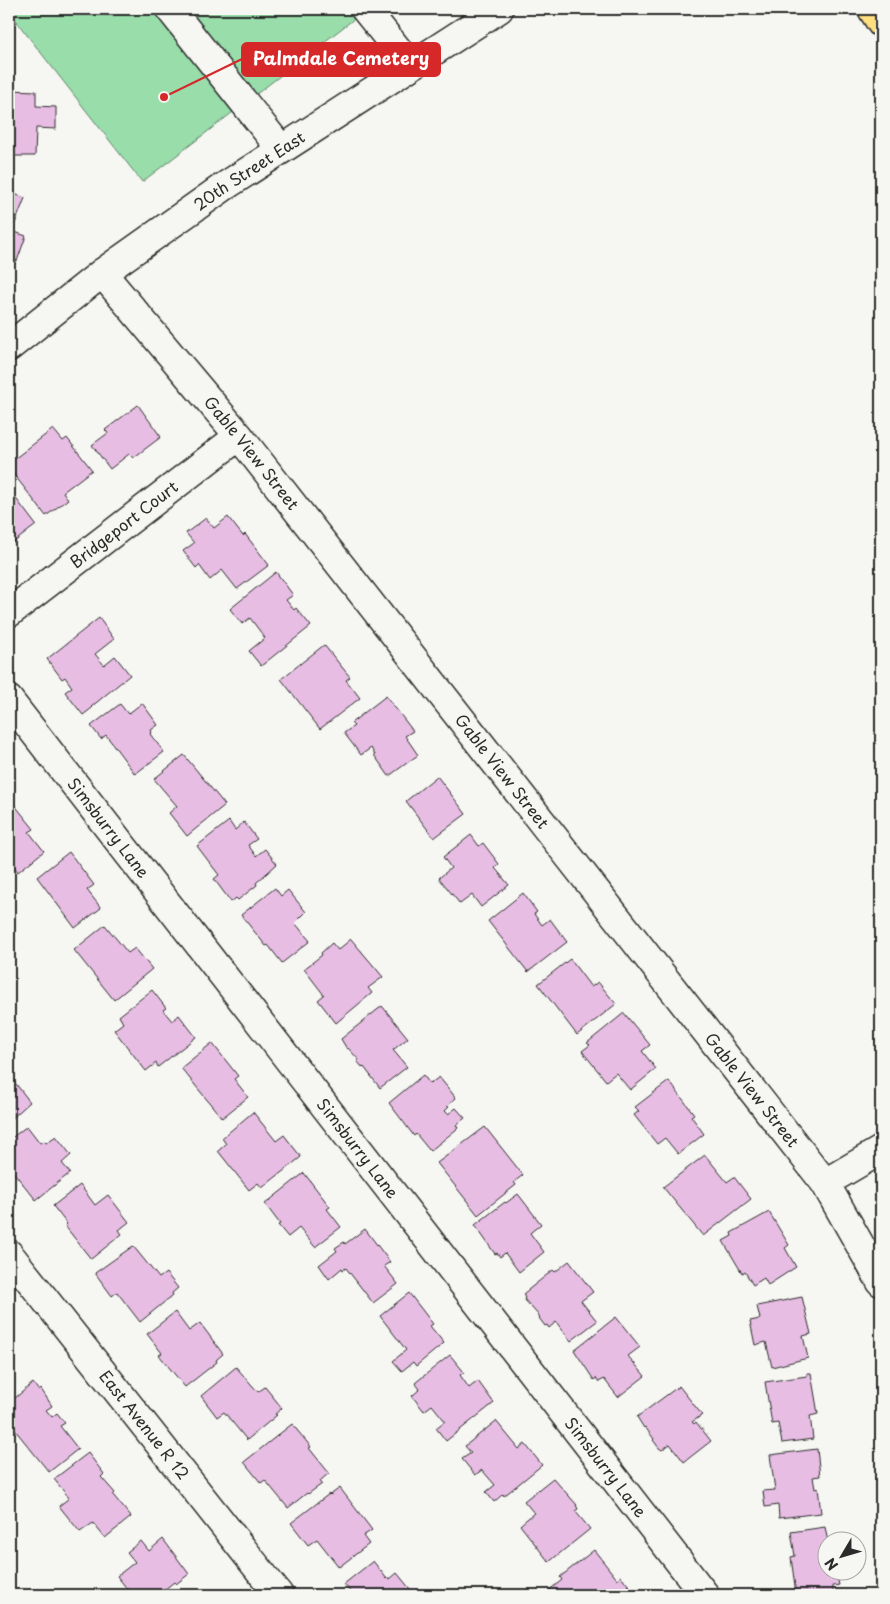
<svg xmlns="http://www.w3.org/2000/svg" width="890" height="1604" font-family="'Playpen Sans',sans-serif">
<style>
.green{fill:#98ddaa;stroke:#62846a}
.building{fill:#e7bde4;stroke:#2b2b2b}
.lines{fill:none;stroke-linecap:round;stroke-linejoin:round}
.minor-casing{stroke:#2b2b2b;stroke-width:31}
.major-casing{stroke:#2b2b2b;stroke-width:31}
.minor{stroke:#f6f6f2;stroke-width:28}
.major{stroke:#ffdf80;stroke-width:28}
.labels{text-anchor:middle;stroke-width:4.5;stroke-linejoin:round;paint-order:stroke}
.street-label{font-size:16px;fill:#2b2b2b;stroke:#f6f6f2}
.leader{fill:none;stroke:#d62828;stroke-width:2}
.callout-dot{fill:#d62828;stroke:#f6f6f2;stroke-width:2}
.callout{fill:#d62828;stroke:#d62828;stroke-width:2}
.callout-label{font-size:18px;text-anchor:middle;font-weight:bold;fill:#fff}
</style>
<rect width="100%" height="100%" fill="#f6f6f2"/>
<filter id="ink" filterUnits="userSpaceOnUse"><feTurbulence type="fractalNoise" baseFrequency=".02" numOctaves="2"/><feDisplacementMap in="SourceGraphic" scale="10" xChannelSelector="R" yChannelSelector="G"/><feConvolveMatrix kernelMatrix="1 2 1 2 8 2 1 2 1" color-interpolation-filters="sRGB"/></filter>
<g filter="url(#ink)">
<!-- green -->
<path class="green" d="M9 9H367L142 182 9 12Z"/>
<!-- building -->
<path class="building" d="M9 90 36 91V106L56 107V129L36 128 35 156H9Z
M9 192 25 198 12 231 26 236 17 261 9 258Z
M138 405 161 437 133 458 129 454 110 469 92 445 108 433 105 430Z
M53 429 63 441 67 438 92 470 63 492 68 499 46 516 9 468V463Z
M11 492 36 525 9 546V494Z
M228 517 243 536 245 534 269 565 237 589 222 570 210 580 199 565 196 568 183 551 194 543 186 533 206 518 214 528Z
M276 572 293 595 286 600 294 610 296 608 311 626 261 666 249 651 265 638 250 618 242 624 230 609Z
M99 618 114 639 95 654 104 665 115 656 130 675 91 707 92 708 83 715 65 692 72 687 65 677 62 679 47 659Z
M324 645 350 677 346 680 360 698 320 729 281 679Z
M386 696 413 731 405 736 418 755 389 776 374 755H375L371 748 361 755 344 733 354 726 351 723Z
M142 703 158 725 151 730 152 732 150 734 164 752 135 774 106 735 101 739 91 726 120 704 128 714Z
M184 755 225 805 187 836 169 813 177 806 154 779Z
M437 776 466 814 434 838 406 801Z
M9 798 34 829 29 832 44 851 18 872 9 860Z
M229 821 235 830 244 822 257 839 248 845 256 856 265 849 277 864 256 883 257 885 238 900 236 898 231 902 214 879 219 875 197 846Z
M471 835 479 846 483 843 499 864 495 868 509 885 481 907 472 895 460 904 439 878 451 868 443 857Z
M69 852 94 885 87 890 101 908 75 928 37 877Z
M275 888 281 896 288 890 306 912 295 923 310 941 282 963 268 945 266 946 241 915Z
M523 893 537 912 534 914 542 925 550 919 567 942 528 972 488 921Z
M105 925 128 953 135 948 152 969 114 1000 74 950Z
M351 939 383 977 368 988 372 993 336 1023 318 1000 324 995 304 969 322 955 321 953 332 943 338 950Z
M570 959 591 987 598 982 616 1004 577 1035 538 984Z
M152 990 166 1008 163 1010 172 1021 179 1015 196 1037 158 1067 156 1063 146 1071 114 1030 123 1023 119 1016Z
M382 1006 408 1038 393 1050 407 1067 380 1088 364 1067 363 1068 357 1061 359 1060 348 1048 347 1049 341 1039Z
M624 1013 650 1045 642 1051 656 1069 630 1090 616 1073 606 1081 582 1051 590 1045 587 1043Z
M212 1043 238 1076 234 1079 248 1097 222 1118 181 1068Z
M9 1075 30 1102 9 1121Z
M423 1075 430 1084 439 1077 456 1098 447 1106 449 1107 445 1111 448 1114 456 1108 465 1118 456 1125 458 1128 430 1151 416 1134 414 1136 389 1103Z
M669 1081 694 1114 691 1116 704 1134 678 1154 665 1138 657 1144 634 1115 639 1111 635 1107Z
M253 1112 276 1141 284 1135 301 1157 262 1188 258 1183 249 1190 218 1151 226 1144 222 1138Z
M27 1126 40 1143 44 1141 46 1143 56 1136 71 1155 62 1163 70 1173 36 1200 10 1168 14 1164 9 1158V1140Z
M485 1127 523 1175 514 1182 516 1185 478 1215 437 1163Z
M705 1155 727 1182 734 1177 751 1199 703 1236 663 1187Z
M304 1173 330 1207 327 1209 341 1227 315 1247 299 1228 288 1237 278 1225 280 1224 265 1204Z
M80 1185 95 1205 108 1195 129 1222 119 1230 122 1234 91 1259 65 1226 67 1224 53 1206Z
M518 1194 541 1224 530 1233 544 1252 519 1272 505 1253 500 1257 497 1253 495 1254 475 1225 505 1202 506 1203Z
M769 1212 789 1245 785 1248 796 1267 768 1285 764 1278 753 1285 745 1272 742 1273 723 1241 732 1236 731 1233Z
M365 1229 390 1262 384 1266 398 1284 373 1303 346 1268 343 1270 342 1268 329 1279 319 1265 337 1251 335 1248 344 1242 345 1244Z
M133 1246 159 1278 166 1273 178 1288 172 1293 173 1295 140 1322 117 1292 112 1296 95 1273Z
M569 1261 593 1292 581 1301 597 1321 571 1341 556 1322 549 1328 547 1325 545 1326 539 1318 540 1317 524 1299 525 1298 523 1294 553 1270 555 1272Z
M409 1293 433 1324 430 1326 444 1343 416 1366 413 1362 402 1371 393 1361 406 1350 380 1316Z
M802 1297 811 1334 803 1336 808 1358 772 1367 766 1342 755 1345 750 1321 760 1319 757 1306Z
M175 1312 189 1331 200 1323 223 1354 216 1360 217 1362 185 1387 159 1355 162 1353 147 1334Z
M616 1317 640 1347 628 1356 645 1376 618 1397 604 1379 599 1382 596 1378 594 1380 574 1350Z
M450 1355 464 1372 460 1375 469 1388 478 1381 494 1403 446 1441 436 1428 445 1421 432 1405 424 1411 412 1396 420 1389 415 1383Z
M236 1367 258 1392 265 1387 282 1408 275 1414 277 1415 247 1440 224 1412 217 1417 201 1396Z
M807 1373H811L818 1414 810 1416 813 1439 782 1443 778 1423 772 1424 765 1382 807 1376Z
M33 1383 39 1391 41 1389 52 1406 46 1410 52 1417 57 1413 65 1423 60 1426 78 1449 49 1472 15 1430 13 1431 9 1426V1403Z
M679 1386 702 1415 692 1422 694 1424 696 1422 711 1441 684 1462 670 1444 662 1450 659 1448 653 1440 654 1439 645 1427 644 1428 637 1417Z
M496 1421 519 1449 525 1444 542 1465 504 1496 503 1494 494 1502 486 1492 495 1485 482 1470 475 1475 462 1459 471 1453 465 1446Z
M292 1424 311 1447 309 1448 329 1473 320 1481 322 1484 308 1494 307 1493 288 1508 265 1480 261 1483 244 1462Z
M817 1449 820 1476 813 1477 815 1489 818 1488 821 1513 779 1518 778 1505 765 1507 763 1491 775 1490 770 1455Z
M88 1453 104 1474 101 1477 115 1493 113 1495 131 1517 105 1538 93 1523 80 1532 59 1506 69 1498 54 1479Z
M553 1478 577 1505H576L578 1509 575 1511 590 1529 549 1562 520 1525 534 1513 524 1501Z
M340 1488 372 1530 363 1536 369 1544 339 1567 317 1539 308 1545 291 1523 329 1494 330 1495Z
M825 1527 828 1542V1572H836L839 1585 833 1586V1593L818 1595H796L791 1557 795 1556 791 1532Z
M163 1539 189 1574 176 1584 174 1582 164 1590 168 1595H132L117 1576 135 1562 127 1552 141 1541 149 1551Z
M594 1550 617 1579 621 1576 636 1595H552L548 1591 562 1580 560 1577Z
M373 1561 387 1579 389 1577 390 1579 397 1573 415 1595H353L344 1584Z"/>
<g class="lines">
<defs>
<g id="minor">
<path d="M170 9 281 149"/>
<path d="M365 9 410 65"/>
<path id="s1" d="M102 273 239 436 825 1183 881 1282"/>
<path id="s2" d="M9 347 102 273 222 188 499 9"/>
<path id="s3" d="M9 613 239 436"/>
<path id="s4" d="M9 700 705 1595"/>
<path d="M825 1183 881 1150"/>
<path id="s5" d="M9 1254 279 1595"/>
</g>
<path id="major" d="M872 9 881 23"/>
</defs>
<!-- minor casing -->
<use href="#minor" class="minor-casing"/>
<!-- major casing -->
<use href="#major" class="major-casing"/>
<!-- minor -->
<use href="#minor" class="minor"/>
<!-- major -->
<use href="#major" class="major"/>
</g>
</g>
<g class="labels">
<!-- street labels -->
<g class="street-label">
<text dy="6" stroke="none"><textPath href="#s2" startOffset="298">20th Street East</textPath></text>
<text dy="6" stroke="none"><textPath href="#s1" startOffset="234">Gable View Street</textPath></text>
<text dy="6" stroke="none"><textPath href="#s3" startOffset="145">Bridgeport Court</textPath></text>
<text dy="6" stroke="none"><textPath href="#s1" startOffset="639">Gable View Street</textPath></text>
<text dy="6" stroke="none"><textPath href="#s4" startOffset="162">Simsburry Lane</textPath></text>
<text dy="6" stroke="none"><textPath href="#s1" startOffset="1044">Gable View Street</textPath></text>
<text dy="6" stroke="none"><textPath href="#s4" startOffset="568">Simsburry Lane</textPath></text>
<text dy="6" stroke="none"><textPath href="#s5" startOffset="218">East Avenue R 12</textPath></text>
<text dy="6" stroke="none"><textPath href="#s4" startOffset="972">Simsburry Lane</textPath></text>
</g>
</g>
<!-- callouts -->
<path class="leader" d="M164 97L242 59"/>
<circle class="callout-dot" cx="164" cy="97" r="5"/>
<rect class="callout" x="242" y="43" width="198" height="33" rx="5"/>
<g class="callout-label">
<text x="341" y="65">Palmdale Cemetery</text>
</g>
<!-- margin -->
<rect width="890" height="1604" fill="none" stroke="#f6f6f2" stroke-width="30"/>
<rect x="15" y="15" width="860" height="1574" fill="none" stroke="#2b2b2b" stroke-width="2" filter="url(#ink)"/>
<!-- north arrow -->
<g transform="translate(842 1556) rotate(232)"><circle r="24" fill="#f6f6f2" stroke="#a5a5a2"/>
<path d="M0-4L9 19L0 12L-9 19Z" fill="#2b2b2b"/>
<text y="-8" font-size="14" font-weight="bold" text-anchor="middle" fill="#2b2b2b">N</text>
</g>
</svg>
